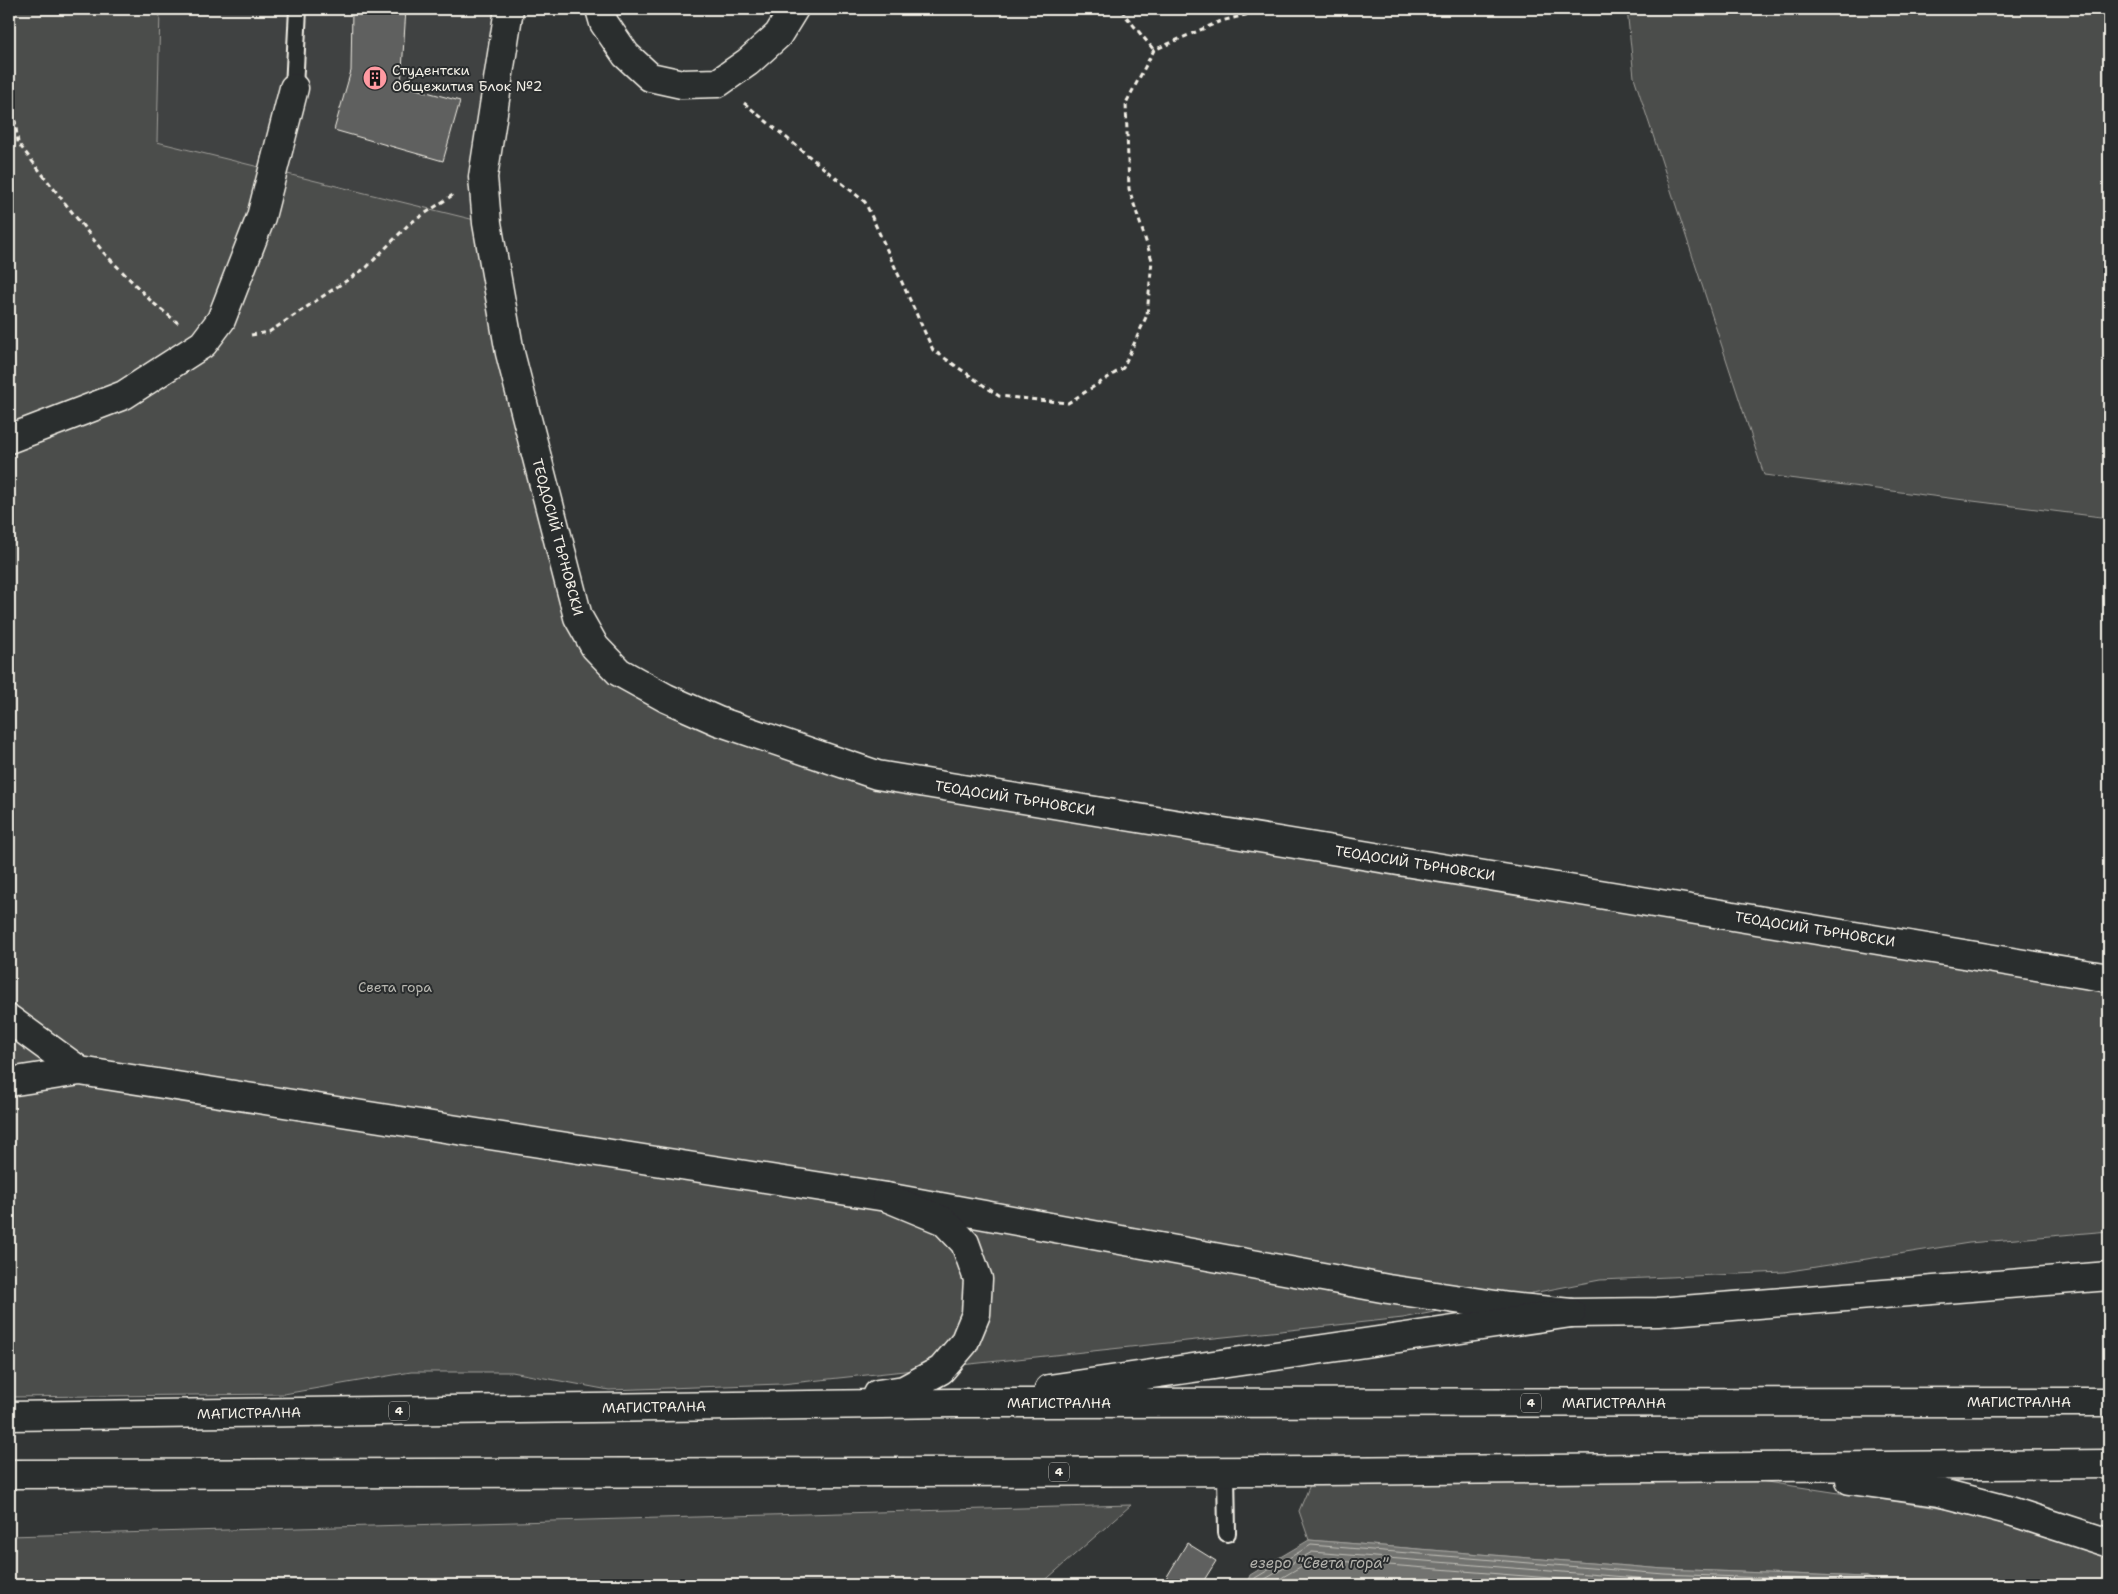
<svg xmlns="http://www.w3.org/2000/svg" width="2118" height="1594" font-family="'Shantell Sans',sans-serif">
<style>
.built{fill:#404242}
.green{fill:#4b4d4c;stroke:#a09f9a}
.water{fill:#727370;stroke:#a6a5a0}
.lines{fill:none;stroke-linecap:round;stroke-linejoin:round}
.shore{stroke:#c0bfb8;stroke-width:1}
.building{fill:#5f605f;stroke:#f4f1e8}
.service-casing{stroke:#f4f1e8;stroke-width:20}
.minor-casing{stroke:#f4f1e8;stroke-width:31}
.tertiary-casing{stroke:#f4f1e8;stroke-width:31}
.primary-casing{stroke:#f4f1e8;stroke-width:31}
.path{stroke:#f4f1e8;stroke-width:3;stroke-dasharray:5 4;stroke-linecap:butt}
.service{stroke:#2a2d2e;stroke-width:16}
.minor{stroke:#2a2d2e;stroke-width:28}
.tertiary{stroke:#2a2d2e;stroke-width:28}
.primary{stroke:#2a2d2e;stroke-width:28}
.labels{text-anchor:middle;stroke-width:4;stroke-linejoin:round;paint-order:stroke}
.shield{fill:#2a2d2e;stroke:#b7b6b0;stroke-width:1}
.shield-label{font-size:12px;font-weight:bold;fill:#f4f1e8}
.poi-label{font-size:14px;fill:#f4f1e8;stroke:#2a2d2e;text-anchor:start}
.street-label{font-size:14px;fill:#f4f1e8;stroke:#2a2d2e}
.park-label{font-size:14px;fill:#b9b8b1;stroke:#2a2d2e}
.water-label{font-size:15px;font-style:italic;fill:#b3b2ac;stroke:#2a2d2e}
</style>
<rect width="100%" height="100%" fill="#323535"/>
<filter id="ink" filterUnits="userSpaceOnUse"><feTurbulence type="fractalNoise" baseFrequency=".02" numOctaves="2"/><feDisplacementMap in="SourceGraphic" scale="10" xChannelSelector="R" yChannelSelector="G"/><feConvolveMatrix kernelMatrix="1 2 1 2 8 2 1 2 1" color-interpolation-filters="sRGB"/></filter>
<g filter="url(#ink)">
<!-- built -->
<path class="built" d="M160 9H509L487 223 157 142Z"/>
<!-- green -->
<path class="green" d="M9 9H160L157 142 487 223 595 647 795 748 2109 984V1231L1969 1243 1784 1272 1600 1280 1403 1318 782 1384 609 1390 512 1372H411L284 1394 9 1397Z
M1627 9H2109V518L1764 475 1634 77Z
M1312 1480 1760 1481 1958 1511 2109 1555V1585H1881L1866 1577 1664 1569 1309 1540 1299 1511Z
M1131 1505 1040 1585H9V1536Z"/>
<!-- water -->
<path class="water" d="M1309 1540 1664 1569 1866 1577 1881 1585H1246L1250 1575Z"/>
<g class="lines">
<!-- shore -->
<path class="shore" d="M1251 1585 1255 1578 1311 1545 1664 1574 1864 1582 1871 1585
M1258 1585 1260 1582 1312 1552 1663 1580 1795 1585
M1269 1585 1314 1559 1637 1585"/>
</g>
<!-- building -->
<path class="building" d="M352 9H406L401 85 460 101 443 161 334 130 351 71Z
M1187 1543 1216 1561 1201 1585H1162Z"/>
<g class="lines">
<defs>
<path id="service" d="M294 88 298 9
M1226 1471 1227 1533"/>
<path id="minor" d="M600 9 604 23 626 55 650 77 682 84 718 83 748 62 778 35 794 9
M9 439 124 395 203 344 221 320 261 217 294 88
M9 1019 80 1071
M9 1082 80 1071 886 1197 1388 1289 1509 1307 1571 1313 1658 1312 2109 1276"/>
<path id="tertiary" d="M509 9 483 177 487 223 510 353 578 617 595 647 619 672 666 698 718 721 877 775 2109 978"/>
<path id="primary" d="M1049 1389 1571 1313
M878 1394 904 1390 941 1370 964 1343 976 1314 978 1279 965 1243 944 1221 886 1197
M9 1416 953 1403 2109 1402
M9 1474 1319 1471 2109 1464
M1850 1480 1938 1492 2004 1509 2109 1543"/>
</defs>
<!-- service casing -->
<use href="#service" class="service-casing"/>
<!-- minor casing -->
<use href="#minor" class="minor-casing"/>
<!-- tertiary casing -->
<use href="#tertiary" class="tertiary-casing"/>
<!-- primary casing -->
<use href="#primary" class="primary-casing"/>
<!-- path -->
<path class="path" d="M1123 9 1124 14 1154 50
M9 75 18 143 104 253 152 302 178 323
M744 103 865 202 933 350 999 396 1068 403 1123 368 1147 315 1152 260 1129 189 1126 103 1154 50 1221 21 1270 9
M251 335 269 332 367 267 409 224 453 195"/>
<!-- service -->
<use href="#service" class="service"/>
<!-- minor -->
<use href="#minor" class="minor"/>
<!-- tertiary -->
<use href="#tertiary" class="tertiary"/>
<!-- primary -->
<use href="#primary" class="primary"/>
</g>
</g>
<!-- icons -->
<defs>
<symbol id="building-disc" viewBox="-11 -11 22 22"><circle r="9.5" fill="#ff9aa2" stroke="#2a2d2e"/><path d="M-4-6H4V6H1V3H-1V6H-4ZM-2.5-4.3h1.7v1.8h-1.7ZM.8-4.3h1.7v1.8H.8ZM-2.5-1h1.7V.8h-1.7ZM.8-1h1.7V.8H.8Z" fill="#111"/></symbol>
</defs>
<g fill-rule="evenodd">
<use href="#building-disc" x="361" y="64" width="28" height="28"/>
</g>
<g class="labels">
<!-- shield labels -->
<g class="shield">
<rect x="1521" y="1393.5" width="20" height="19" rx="4"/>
<rect x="389" y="1401.5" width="20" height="19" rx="4"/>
<rect x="1049" y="1462.5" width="20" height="19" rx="4"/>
</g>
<g class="shield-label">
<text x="1531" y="1407">4</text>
<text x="399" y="1415">4</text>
<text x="1059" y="1476">4</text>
</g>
<!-- poi labels -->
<g class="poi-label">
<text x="392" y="75">Студентски<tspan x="392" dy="16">Общежития Блок №2</tspan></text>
</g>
<!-- street labels -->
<g class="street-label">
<text transform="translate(558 537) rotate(75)" y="5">ТЕОДОСИЙ ТЪРНОВСКИ</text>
<text transform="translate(1015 798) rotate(9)" y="5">ТЕОДОСИЙ ТЪРНОВСКИ</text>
<text transform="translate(1415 863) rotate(9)" y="5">ТЕОДОСИЙ ТЪРНОВСКИ</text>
<text transform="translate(1815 929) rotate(9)" y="5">ТЕОДОСИЙ ТЪРНОВСКИ</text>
<text x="2019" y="1407">МАГИСТРАЛНА</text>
<text x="1059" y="1408">МАГИСТРАЛНА</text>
<text x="1614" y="1408">МАГИСТРАЛНА</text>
<text transform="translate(654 1407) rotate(-1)" y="5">МАГИСТРАЛНА</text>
<text transform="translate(249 1413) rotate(-1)" y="5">МАГИСТРАЛНА</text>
</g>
<!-- park labels -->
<g class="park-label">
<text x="395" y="992">Света гора</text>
</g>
<!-- water labels -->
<g class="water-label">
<text x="1319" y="1568">езеро "Света гора"</text>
</g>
</g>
<!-- margin -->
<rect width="2118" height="1594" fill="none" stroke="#2a2d2e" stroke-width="30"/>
<rect x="15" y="15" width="2088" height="1564" fill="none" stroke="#f4f1e8" stroke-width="2" filter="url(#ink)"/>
</svg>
